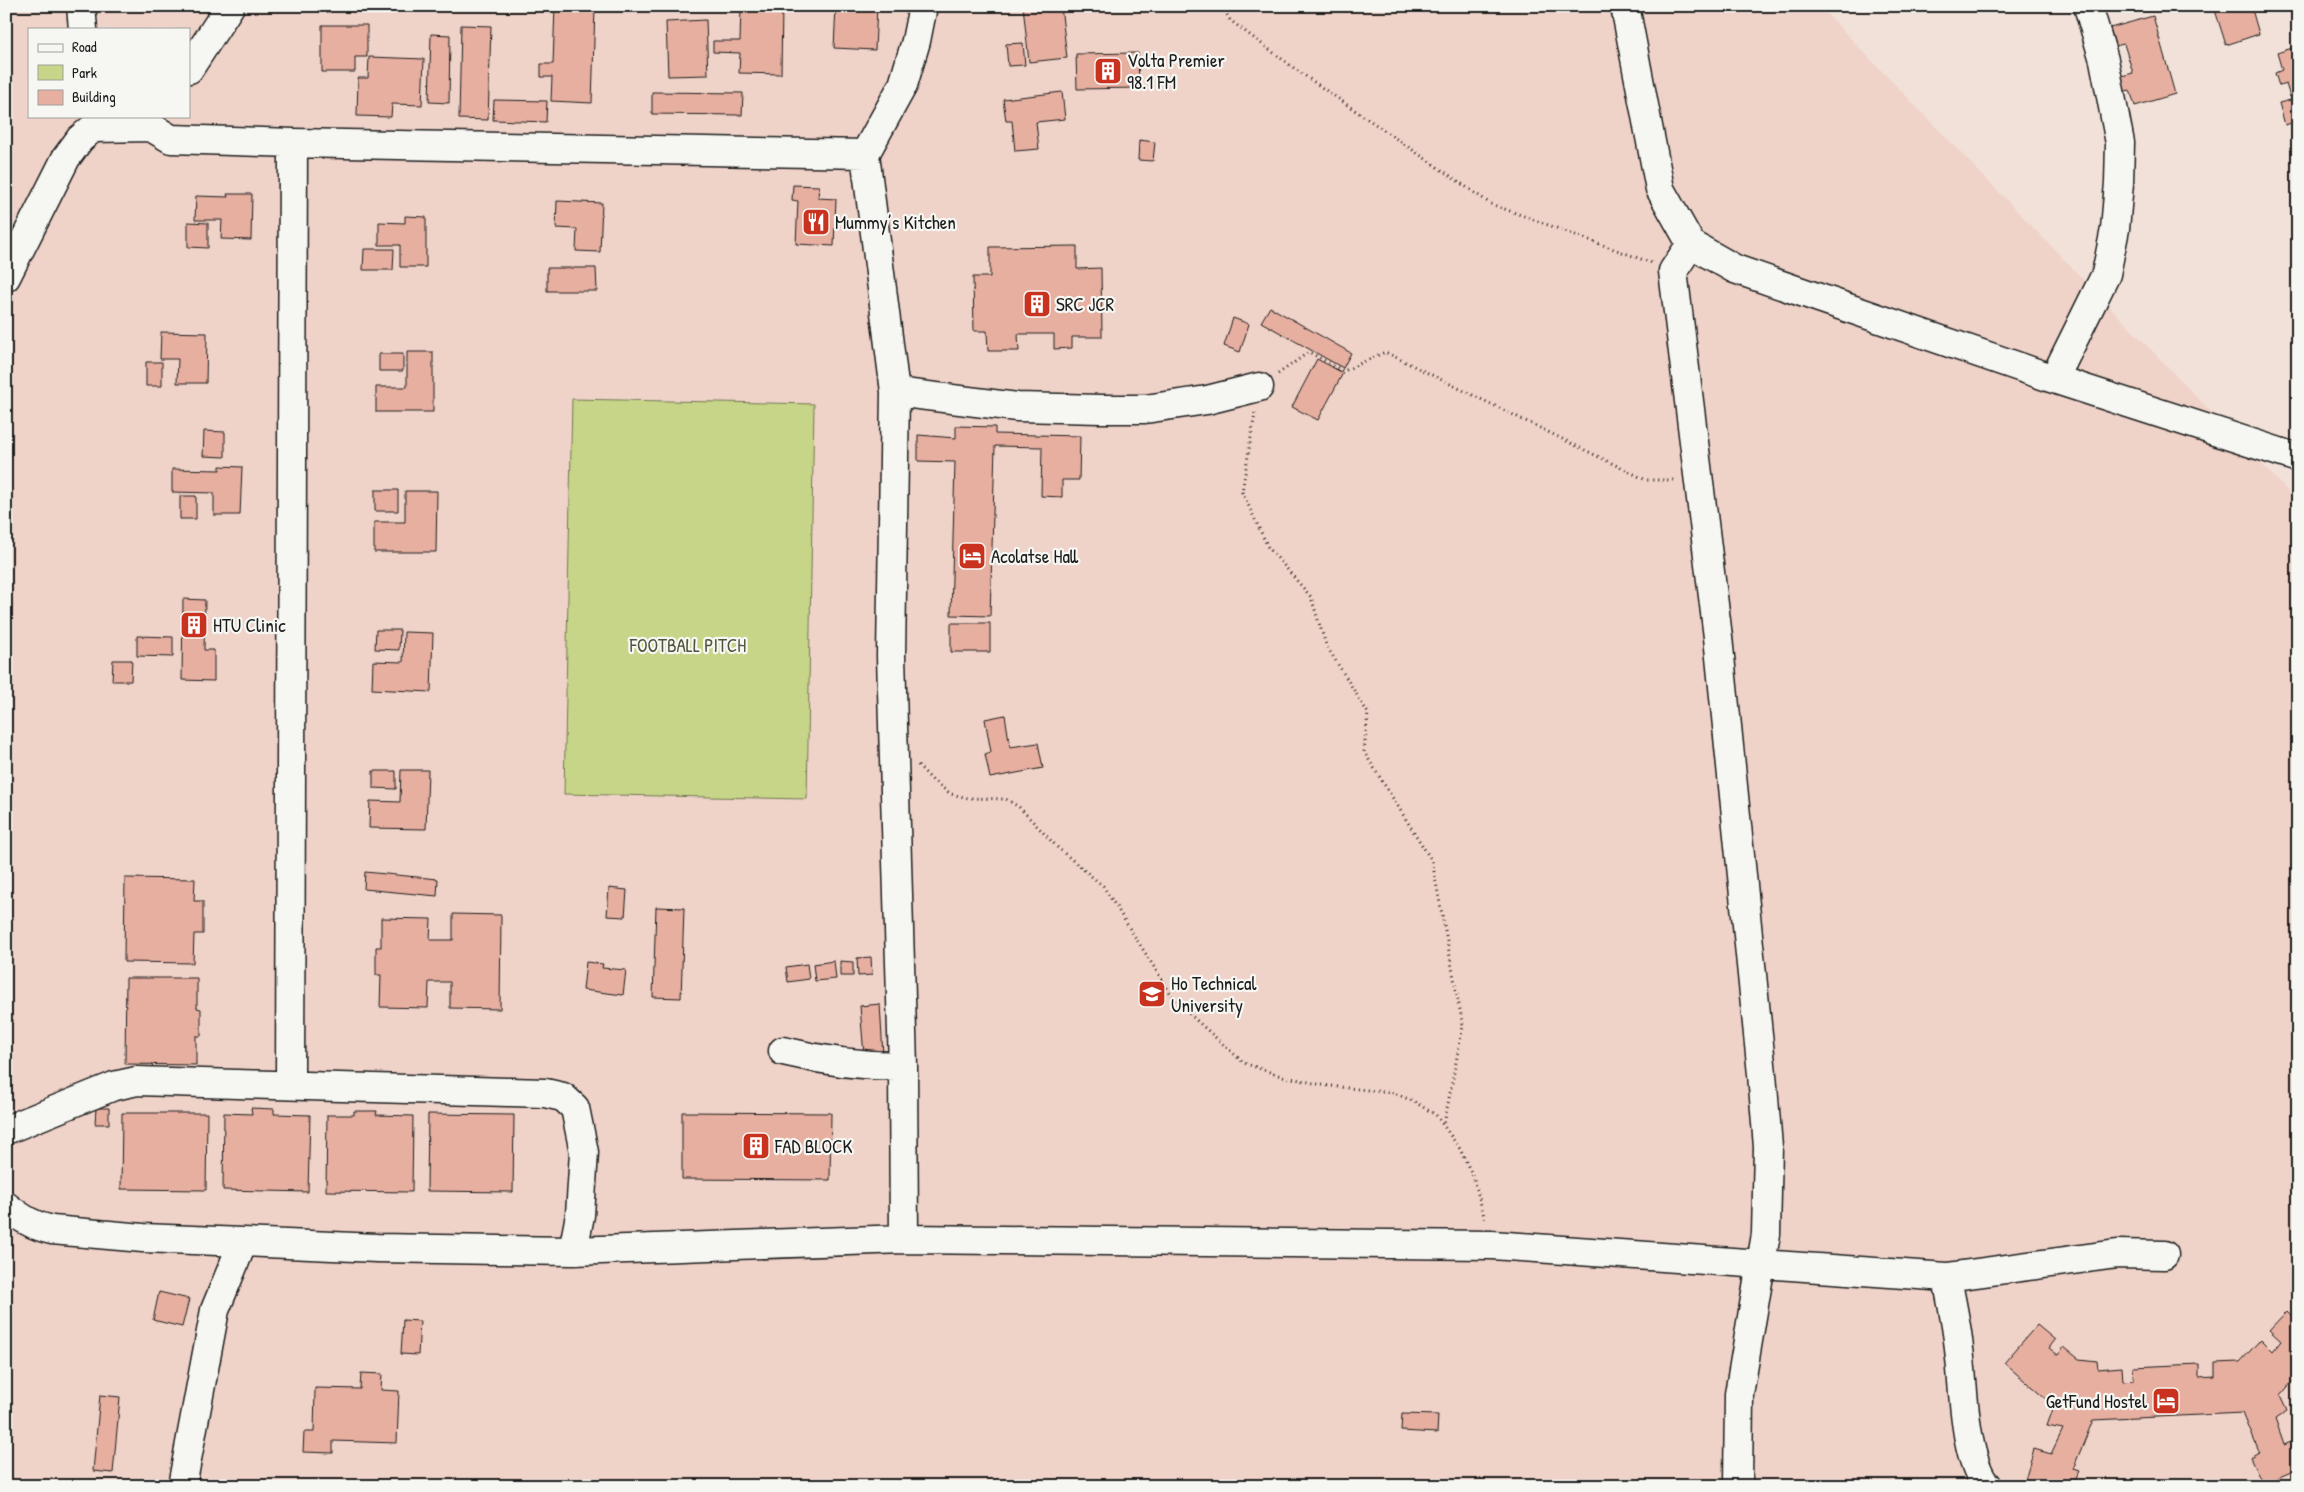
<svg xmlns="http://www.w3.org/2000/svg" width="2304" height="1492" font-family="'Patrick Hand',sans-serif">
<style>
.built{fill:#efd2c8;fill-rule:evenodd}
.green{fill:#c7d588;stroke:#727852}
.building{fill:#e7afa0;stroke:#1c1c1c}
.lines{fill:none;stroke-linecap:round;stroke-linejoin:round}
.minor-casing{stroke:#1c1c1c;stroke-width:31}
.path{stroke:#1c1c1c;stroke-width:3;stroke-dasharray:1 4;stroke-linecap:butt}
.minor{stroke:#f6f6f2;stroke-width:28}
.labels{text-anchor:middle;stroke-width:4.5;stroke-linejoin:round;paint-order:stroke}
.poi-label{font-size:19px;fill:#1c1c1c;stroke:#f6f6f2;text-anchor:start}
.park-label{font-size:19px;fill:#4f543c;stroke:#f6f6f2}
</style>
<rect width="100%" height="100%" fill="#f2e1d9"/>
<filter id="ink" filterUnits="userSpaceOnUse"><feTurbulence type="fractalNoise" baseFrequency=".02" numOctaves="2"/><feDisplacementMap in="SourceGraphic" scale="10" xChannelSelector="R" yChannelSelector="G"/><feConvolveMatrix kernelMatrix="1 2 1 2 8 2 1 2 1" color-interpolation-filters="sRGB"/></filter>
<g filter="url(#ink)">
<!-- built -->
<path class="built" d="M6 6H1819L2298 502V1486H6ZM29 29H189V116H29Z"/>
<!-- green -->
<path class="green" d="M572 399 814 404 807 799 564 794Z"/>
<!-- building -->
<path class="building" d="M555 6H679V11L595 8 592 103 551 101 552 77H541V64H553Z
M741 6H782L781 74 739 73 740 53 713 52V41H740Z
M836 6H877L875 50 834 48Z
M1023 6H1061L1067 58 1029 62Z
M2251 6 2259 34 2226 45 2214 7Z
M2153 16 2175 94 2135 106 2130 90 2122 92 2118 77 2133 73 2124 44 2115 46 2110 28Z
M706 20 708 75 668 76 666 22Z
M322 25H367V57H355V72H322Z
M461 25 491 26 488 120 459 119Z
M431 34 450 35 449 103 429 102Z
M1023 43 1025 65 1008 66 1006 44Z
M2298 46V94L2290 97 2286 84 2279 86 2275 73 2282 70 2277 53Z
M1138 53 1139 88 1077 89 1076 54Z
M369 57 424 59 422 105 392 104 391 117 357 116 358 78H368Z
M652 92 743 93 742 115 652 114Z
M1062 92 1065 119 1036 122 1039 149 1015 151 1012 121H1006L1003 99Z
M2298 98V121L2285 125 2279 103Z
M494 100 547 101 546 122 493 120Z
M1139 140 1155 142 1153 161 1138 160Z
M793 185 819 186 818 198 836 199 834 246 796 244 798 201 792 200Z
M227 194H252L251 240 221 239 222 220H195L196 196 228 197Z
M557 201 602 203 600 252 576 251 577 229 556 228Z
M405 216 426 217V267H400V245H379V222L405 223Z
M188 222 208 223V248L188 247Z
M1077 246V269L1101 268 1102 337H1072V348L1054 349V334H1018L1019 351H988L987 331H974L973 277H990V247Z
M364 249H394L393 270H363Z
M547 268H596L597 291H547Z
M1270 307 1351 353 1343 368 1261 322Z
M1233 318 1249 324 1240 352 1224 346Z
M161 332 207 333 206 383H177L178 359H160Z
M407 352H433V412H376V387H407Z
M379 354H403V371H379Z
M1317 359 1343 373 1318 420 1292 407Z
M146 362H162V386H146Z
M956 426 995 427V434L1080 436 1079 480H1062V497L1041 496 1042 447 995 446 990 616 951 615 955 462 918 461V435L956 438Z
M204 431 225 432V457L203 456Z
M220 466 242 467 240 515H214V493L172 492V469L220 470Z
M375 490H398V511H375Z
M405 491H437L436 552H374V522H405Z
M180 496H196V519H180Z
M183 599 205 600 204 650H214V681L182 680Z
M951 623H990V652H951Z
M376 630H400L399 650 375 649Z
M404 632 433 633 431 692 372 689 373 661 403 662Z
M137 636 173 637V657L137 656Z
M113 660H132L131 681H112Z
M1005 715 1010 747 1038 743 1043 768 990 778 985 754 991 752 985 719Z
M401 770H428L426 829 369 828 370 801 400 802Z
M373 771H396V789L373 788Z
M365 872 438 879 437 896 364 889Z
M125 878 195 879 194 901H203V934H194L193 963 124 962Z
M609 888 627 890 625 917 607 916Z
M656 907 684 908 681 998 653 997Z
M453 914 501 915 500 1009 450 1008V982H429L428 1008 380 1007 381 975H376V947H381V918L431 919 430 940H453Z
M871 957 872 975 858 976 857 958Z
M834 961 836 979 815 981 813 964Z
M840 961 853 962V976H840Z
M586 962 603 964 602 968 626 970 623 995 583 990Z
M807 964 809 979 788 982 786 967Z
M126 978H197V1008L201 1009V1036H196V1065L125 1064Z
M880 1004 883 1055 864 1056 860 1006Z
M96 1108H109V1124H95Z
M251 1108 274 1109V1114L310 1115 308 1192 223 1190 224 1113 252 1114Z
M354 1111H377L376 1115 413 1116 412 1192 326 1191 327 1115H354Z
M682 1112 831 1113 830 1180 682 1179Z
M122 1113H207L206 1190 121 1189Z
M428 1114 514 1115 513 1192 427 1191Z
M159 1292 189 1299 182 1327 153 1320Z
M2287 1311 2298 1322V1375L2280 1396 2287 1411 2275 1419 2284 1445 2298 1439V1469L2263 1484 2250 1457 2259 1452 2243 1413 2093 1420 2073 1469 2079 1471 2071 1486H2045L2025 1479 2034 1449 2051 1454 2063 1429 2047 1426 2054 1406 2004 1363 2037 1325 2055 1340 2049 1348 2058 1355 2064 1347 2079 1359 2097 1361 2098 1369 2122 1367 2123 1381 2134 1380 2133 1367 2199 1364V1377L2215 1376V1363L2240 1362 2261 1339 2273 1351 2281 1341 2269 1330Z
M403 1320 420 1321 418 1355 401 1354Z
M361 1373 382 1374 381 1390 399 1391 397 1443 333 1441V1453L303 1452 304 1432H314L315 1388 360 1389Z
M100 1395 120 1397 113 1473 93 1471Z
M1402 1414 1438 1415 1437 1433 1401 1431Z"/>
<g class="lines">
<defs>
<path id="minor" d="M81 6 83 29
M1625 6 1660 189 1691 244 1735 269 2054 379 2298 458
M189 69 230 6
M1691 244 1673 271 1718 637 1762 1074 1768 1147 1766 1234 1739 1394 1738 1486
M6 277 66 158 80 139 93 128 151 127 171 139 293 143 865 154
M2054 379 2106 274 2115 229 2119 183 2120 143 2104 60 2088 6
M895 392 1017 407 1101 409H1145L1207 400 1259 387
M783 1051C823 1061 862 1066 903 1066
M290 1084 293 143
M6 1130 114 1086 137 1081 545 1093 563 1097 575 1108 584 1152 580 1215 573 1251
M6 1206C21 1218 33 1226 52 1230L143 1238 243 1242 377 1248 573 1251 904 1239 1492 1245 1947 1277 2117 1254 2164 1255
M904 1239 903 1066 891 656 895 392 865 154 903 85 916 41 923 6
M1947 1277C1951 1301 1957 1325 1959 1349 1964 1387 1963 1456 1987 1486
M182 1486 215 1310 243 1242"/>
</defs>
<!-- minor casing -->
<use href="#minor" class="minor-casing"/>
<!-- path -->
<path class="path" d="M1222 6 1230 20 1298 71 1491 204 1652 263
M1278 374 1309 352 1344 371 1385 352 1646 480H1675
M1255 413 1242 492 1268 547 1311 597 1326 645 1368 713 1364 752 1432 861 1463 1026 1444 1124
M918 765 933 781 951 794 968 798 1006 799 1019 807 1058 848 1103 886 1176 1002 1244 1063 1278 1075 1322 1085 1394 1093 1413 1101 1436 1115 1460 1149 1474 1179 1485 1220"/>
<!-- minor -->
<use href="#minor" class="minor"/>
</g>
</g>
<!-- icons -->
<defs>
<symbol id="building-square" viewBox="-11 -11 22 22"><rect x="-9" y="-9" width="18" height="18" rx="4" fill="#c8321e" stroke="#f6f6f2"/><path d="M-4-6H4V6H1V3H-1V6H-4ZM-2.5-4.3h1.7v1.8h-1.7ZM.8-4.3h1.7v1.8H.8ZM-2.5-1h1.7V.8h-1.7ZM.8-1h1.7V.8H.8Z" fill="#fff"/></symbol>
<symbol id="restaurant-square" viewBox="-11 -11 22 22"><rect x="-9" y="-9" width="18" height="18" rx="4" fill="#c8321e" stroke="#f6f6f2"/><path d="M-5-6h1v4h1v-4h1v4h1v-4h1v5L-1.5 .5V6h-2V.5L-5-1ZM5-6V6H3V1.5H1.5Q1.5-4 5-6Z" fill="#fff"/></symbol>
<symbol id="hotel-square" viewBox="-11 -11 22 22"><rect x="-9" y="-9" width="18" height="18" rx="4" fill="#c8321e" stroke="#f6f6f2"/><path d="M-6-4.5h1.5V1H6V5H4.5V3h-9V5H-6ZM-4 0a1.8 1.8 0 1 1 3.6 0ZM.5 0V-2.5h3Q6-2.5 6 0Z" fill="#fff"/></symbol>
<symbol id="school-square" viewBox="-11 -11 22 22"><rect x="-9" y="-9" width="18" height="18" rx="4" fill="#c8321e" stroke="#f6f6f2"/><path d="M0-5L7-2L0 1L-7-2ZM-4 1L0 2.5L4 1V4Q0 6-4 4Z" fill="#fff"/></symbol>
</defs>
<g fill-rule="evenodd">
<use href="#building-square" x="1092" y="55" width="32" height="32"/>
<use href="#restaurant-square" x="800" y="206" width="32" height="32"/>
<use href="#building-square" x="1021" y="288" width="32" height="32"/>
<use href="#hotel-square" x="956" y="540" width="32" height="32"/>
<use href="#building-square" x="178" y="609" width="32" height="32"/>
<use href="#school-square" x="1136" y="978" width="32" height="32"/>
<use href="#building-square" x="740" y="1130" width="32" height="32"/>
<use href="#hotel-square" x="2150" y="1385" width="32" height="32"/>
</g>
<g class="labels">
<!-- poi labels -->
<g class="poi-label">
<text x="1127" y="67">Volta Premier<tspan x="1127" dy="22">98.1 FM</tspan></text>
<text x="835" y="229">Mummy’s Kitchen</text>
<text x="1056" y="311">SRC JCR</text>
<text x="991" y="563">Acolatse Hall</text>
<text x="213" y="632">HTU Clinic</text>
<text x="1171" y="990">Ho Technical<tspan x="1171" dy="22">University</tspan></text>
<text x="775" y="1153">FAD BLOCK</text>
<text x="2147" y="1408" text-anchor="end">GetFund Hostel</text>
</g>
<!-- park labels -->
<g class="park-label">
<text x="688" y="652">FOOTBALL PITCH</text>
</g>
</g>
<!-- margin -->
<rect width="2304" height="1492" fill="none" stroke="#f6f6f2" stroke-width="25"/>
<rect x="12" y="12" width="2279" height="1467" fill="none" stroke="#1c1c1c" stroke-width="2" filter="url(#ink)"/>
<!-- legend -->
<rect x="28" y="28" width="162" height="90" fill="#f6f6f2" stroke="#9f9f9c"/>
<rect x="38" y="44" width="25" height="8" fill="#f6f6f2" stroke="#9f9f9c"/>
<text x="72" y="52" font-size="15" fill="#1c1c1c">Road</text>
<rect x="38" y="65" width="25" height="15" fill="#c7d588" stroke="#9f9f9c"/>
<text x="72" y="78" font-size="15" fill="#1c1c1c">Park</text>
<rect x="38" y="90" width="25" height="15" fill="#e7afa0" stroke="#9f9f9c"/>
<text x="72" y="102" font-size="15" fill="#1c1c1c">Building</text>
</svg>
